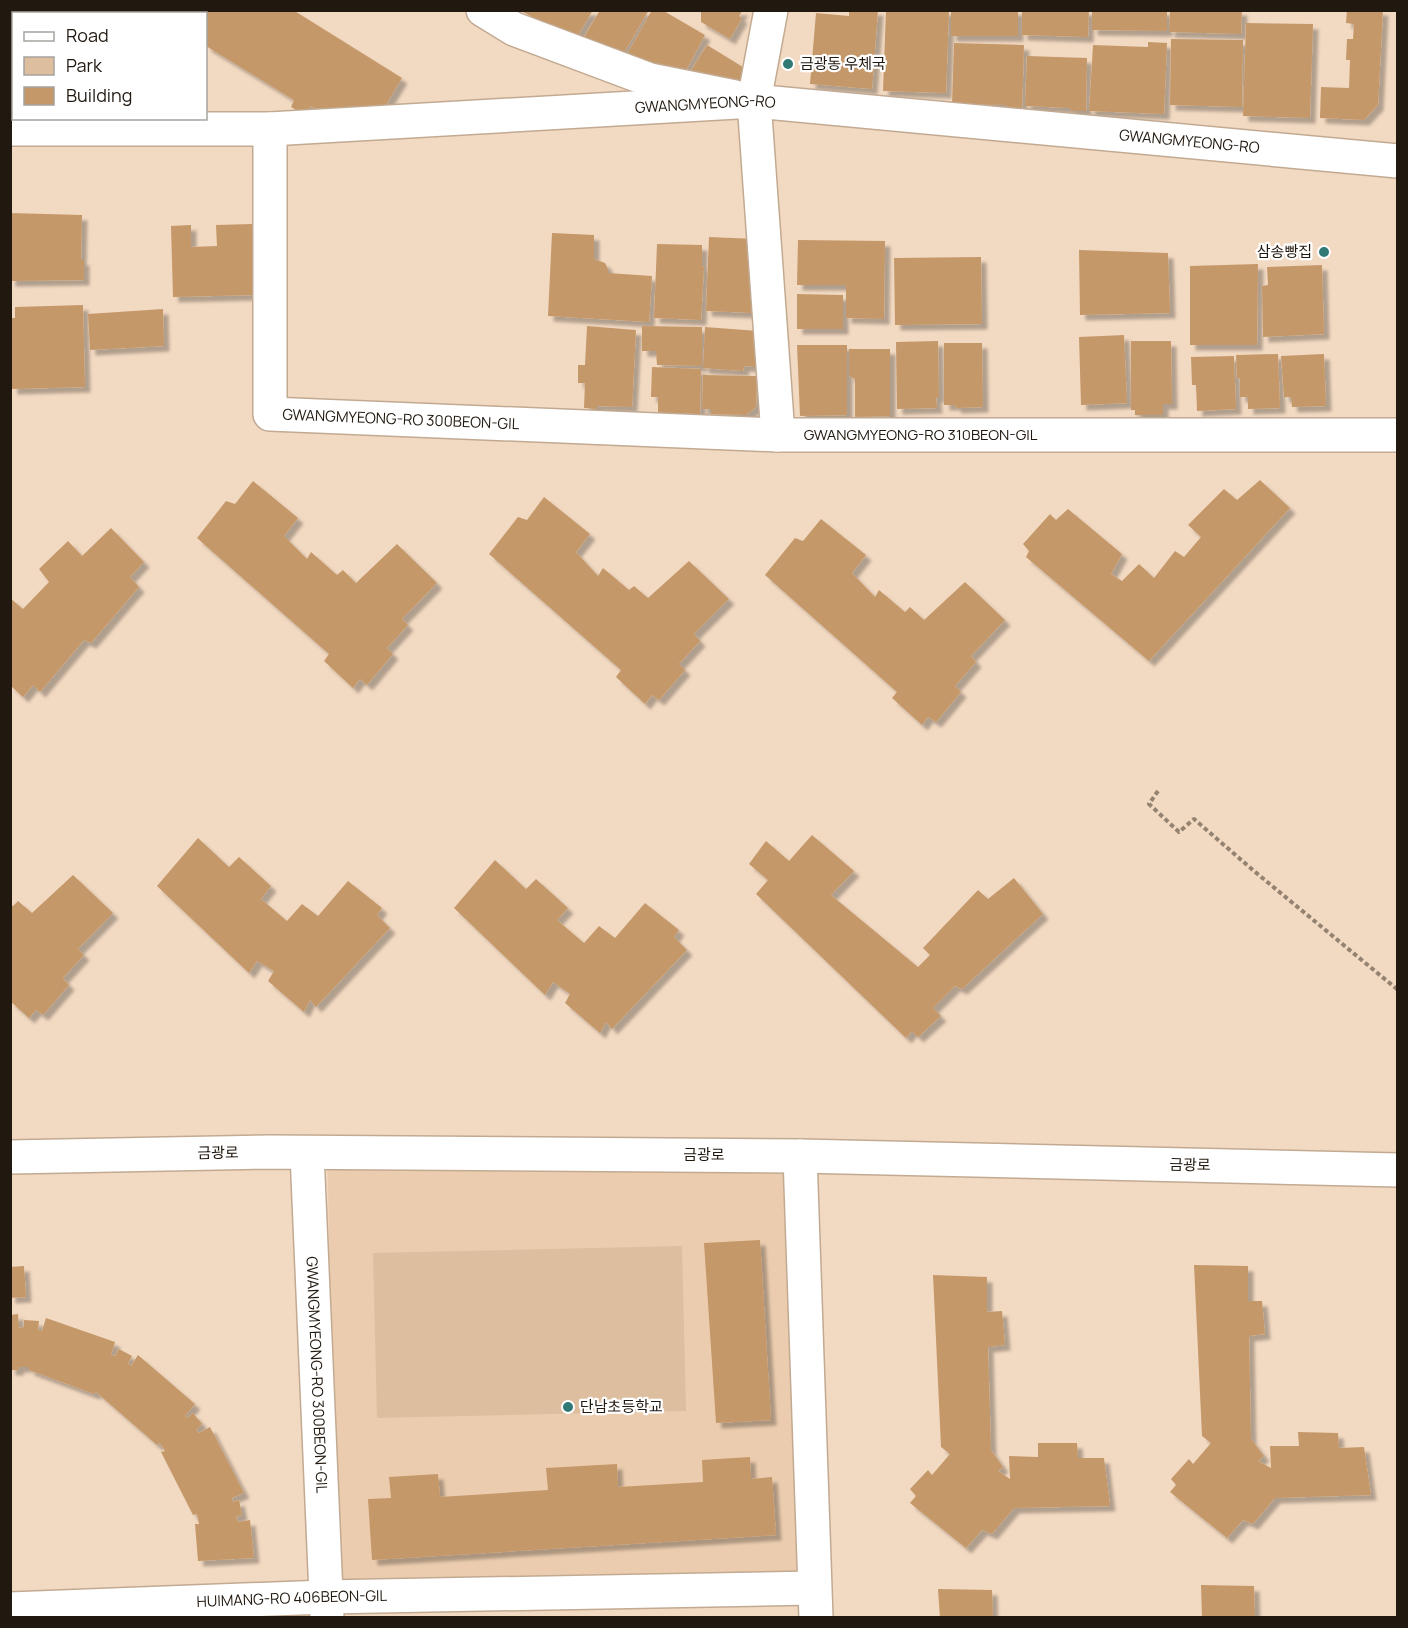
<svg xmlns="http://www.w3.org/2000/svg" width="1408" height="1628" font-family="Manrope,'Noto Sans KR',sans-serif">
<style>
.built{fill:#ebccae}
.green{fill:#ddbe9f}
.building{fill:#c5986a;filter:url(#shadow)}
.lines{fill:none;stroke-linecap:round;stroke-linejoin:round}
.minor-casing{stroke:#c2aa92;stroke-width:36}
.tertiary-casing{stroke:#c2aa92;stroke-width:36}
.secondary-casing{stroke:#c2aa92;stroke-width:36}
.path{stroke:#958372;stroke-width:4;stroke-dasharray:4.5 3;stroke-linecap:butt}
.minor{stroke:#fff;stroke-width:33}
.tertiary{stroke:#fff;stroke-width:33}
.secondary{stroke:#fff;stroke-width:33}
.poi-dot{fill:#307975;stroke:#fff;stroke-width:2}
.labels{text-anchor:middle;stroke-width:4.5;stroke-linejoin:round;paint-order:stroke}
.poi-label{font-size:15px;fill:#21180f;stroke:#fff;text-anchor:start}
.street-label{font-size:15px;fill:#21180f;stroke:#fff}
</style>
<defs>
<filter id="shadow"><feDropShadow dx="5.5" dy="5.5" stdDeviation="1.5" flood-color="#0004"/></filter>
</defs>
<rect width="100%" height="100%" fill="#f2d9c1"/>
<!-- built -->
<path class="built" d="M327 1153 800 1156 814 1588 325 1597 329 1227Z"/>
<!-- green -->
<path class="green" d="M682 1246 686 1411 377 1418 373 1253Z"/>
<!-- building -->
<path class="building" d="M10 10H15L12 78H10Z
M29 10H102V14H29Z
M172 10H293L402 78 387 103 393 106 333 119 311 106 305 115 291 107 294 100 206 46V14H170Z
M524 10H593L575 40 523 12Z
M600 10H649L622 56 583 39Z
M652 10H662L705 35 683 76 626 56Z
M701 10H743L739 16 742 18 730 39 701 22Z
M849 10H878L872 89 810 84 816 13 849 16Z
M886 10H949L946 93 883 91Z
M951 10H1018V36H951Z
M1022 10H1089L1088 37 1022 35Z
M1092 10H1167V31L1092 30Z
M1170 10H1242L1241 34 1169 32Z
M1347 10H1383L1378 105 1364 120 1320 118 1321 87 1349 88 1350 60H1346L1347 39H1353L1354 24 1346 23Z
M1246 23 1313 24 1310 118 1243 116Z
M1171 39 1243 40 1242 107 1170 105Z
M1148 42 1167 43 1164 114 1089 111 1093 45 1148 47Z
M954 43 1024 45 1022 110H1006L1007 105 952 104Z
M707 45 751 72 734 85 687 77Z
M1027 56 1087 58 1086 111H1071L1070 108 1025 106Z
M10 213 82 215 81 260H84V280L10 281Z
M252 224 254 295 173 297 171 226 191 225V247L217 246 216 225Z
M552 233 594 235V259L605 263 608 269V273L652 276 649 322 548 316Z
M709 237 756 239 755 313 706 311Z
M798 240 885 241 884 319 846 318V285H797Z
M657 244 702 245V266L704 267 701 320 654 318Z
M1079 250 1168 253 1170 313 1080 315Z
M981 257 982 324 895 325 894 258Z
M1258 264 1257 345H1190V266Z
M1322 265 1324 334 1263 337 1262 286 1268 285 1267 267Z
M797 294 843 295V329H797Z
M83 305 85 387 12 389 10 318H15V307Z
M163 309 164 346 90 350 88 314Z
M587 326 636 330 632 407 597 406V409L584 408 585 383H578V365H585Z
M642 326 702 327V366L657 365 656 351H642Z
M705 327 758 331 756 367 744 366 743 371 703 368Z
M1124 335 1127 403 1081 405 1079 337Z
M938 341 939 397H936L937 408 897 409 896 342Z
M1131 341H1171L1172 404H1163V415H1135V410H1131Z
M944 343H982L983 407 956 408 955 405H944Z
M797 345H847V415L800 416Z
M849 349H890V416L855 417V379L849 376Z
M1278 354 1280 408 1248 409V397H1240V378H1237L1236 355Z
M1324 354 1326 406 1292 407 1291 397H1284L1281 356Z
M1234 356 1236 409 1197 411 1196 385H1192L1191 357Z
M652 367 701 369 700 414 658 413V397H651Z
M703 375 757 376 756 407 746 415 711 414V409H702Z
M1260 480 1290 508 1149 661 1026 557 1029 551 1023 544 1050 514 1056 520 1068 509 1122 554 1111 574 1122 581 1139 564 1154 578 1175 551 1184 557 1201 537 1188 525 1224 489 1237 500Z
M253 481 298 518 284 536 307 559 311 552 337 575 343 570 356 583 397 544 437 583 402 619 408 625 387 648 393 654 367 685 360 679 353 688 324 661 329 654 197 538 226 501 235 504Z
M544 497 590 534 576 552 598 576 603 568 629 590 634 586 648 598 689 561 729 599 694 634 700 641 679 664 685 670 659 700 652 695 645 704 616 677 621 670 489 554 518 517 527 520Z
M821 519 866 555 852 573 875 597 879 590 905 612 910 607 924 620 965 582 1005 620 971 656 976 662 955 686 961 692 936 722 928 717 922 725 892 698 897 692 765 575 795 538 803 541Z
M111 528 144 562 130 577 139 587 91 643 84 640 40 692 33 685 23 697 10 685V598L23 609 49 582 39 569 68 541 82 556Z
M812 835 854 871 831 895 918 967 930 955 923 948 978 890 988 899 1014 878 1043 914 962 989 955 986 933 1008 941 1016 918 1037 912 1031 906 1038 756 894 768 880 749 864 766 841 789 861Z
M198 838 229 867 239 857 271 886 261 899 287 921 302 904 318 916 348 881 382 908 377 915 390 928 316 1007 310 1000 304 1012 268 981 274 971 257 961 249 973 157 886Z
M495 860 526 889 536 879 568 908 557 920 584 943 599 926 615 938 645 903 679 930 674 937 687 950 612 1029 606 1022 600 1033 565 1003 570 994 553 982 545 995 454 908Z
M73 875 113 913 78 949 84 955 63 978 69 985 43 1015 36 1010 29 1018 10 1001V904L13 906 18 901 32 913Z
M760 1240 771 1420 716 1423 704 1243Z
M1194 1265 1248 1266V1301H1262L1265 1334 1249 1336 1251 1439 1264 1456 1258 1461 1271 1468 1270 1446H1299L1298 1432 1338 1433 1339 1448 1364 1447 1371 1495 1275 1498 1253 1524 1243 1520 1227 1538 1170 1492 1176 1485 1171 1479 1189 1459 1193 1464 1211 1443 1202 1436Z
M24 1266 26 1297 10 1298V1267Z
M933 1275 987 1277V1312L1002 1311 1005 1345 988 1347 991 1450 1003 1467 998 1471 1010 1479 1009 1456 1038 1457V1443H1077L1078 1458H1104L1110 1506 1014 1508 992 1534 982 1530 966 1548 910 1503 916 1496 910 1489 928 1470 932 1475 950 1454 941 1447Z
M18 1314 19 1328 24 1327V1320L39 1321 38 1330 42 1331 46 1318 115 1342 111 1355 115 1356 119 1349 132 1356 128 1363 131 1366 138 1355 195 1404 185 1416 187 1418 193 1413 202 1424 196 1430 199 1433 210 1427 244 1493 232 1498 233 1502 239 1500 242 1515 236 1517 238 1522 250 1520 254 1558 198 1561 195 1524H199L197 1514 193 1515 161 1452 165 1451 160 1443 157 1445 96 1392 94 1394 29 1370V1367H18L19 1370H10V1315Z
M750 1457 751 1479 772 1477 776 1535 372 1560 368 1499 391 1498 389 1477 438 1474 440 1497 548 1490 546 1468 617 1464 618 1487 703 1482 702 1460Z
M1201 1585 1254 1586 1255 1618H1202Z
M938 1589 992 1590 993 1618H940Z"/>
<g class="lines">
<defs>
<g id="minor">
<path d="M771 10 754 101 778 435"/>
<path id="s1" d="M270 129V414L778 435H1398"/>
<path id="s2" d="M307 1153 327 1618"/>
<path d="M800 1156 816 1618"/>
<path id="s3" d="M10 1609 325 1597 814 1588"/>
</g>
<path id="tertiary" d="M483 10 514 29 650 80 735 97
M10 1157 270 1152 800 1156 1398 1170"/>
<g id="secondary">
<path id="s4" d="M10 129H270L754 101 1398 161"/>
</g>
</defs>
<!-- minor casing -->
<use href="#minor" class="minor-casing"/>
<!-- tertiary casing -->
<use href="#tertiary" class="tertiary-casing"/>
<!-- secondary casing -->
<use href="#secondary" class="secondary-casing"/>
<!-- path -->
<path class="path" d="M1158 791 1149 804 1179 832 1194 819 1254 871 1398 990"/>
<!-- minor -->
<use href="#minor" class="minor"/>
<!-- tertiary -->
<use href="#tertiary" class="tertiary"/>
<!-- secondary -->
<use href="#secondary" class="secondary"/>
</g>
<!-- markers -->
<g class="poi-dot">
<circle cx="788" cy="64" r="6"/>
<circle cx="1324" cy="252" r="6"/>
<circle cx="568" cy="1407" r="6"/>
</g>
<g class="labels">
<!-- poi labels -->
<g class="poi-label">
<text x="800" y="69">금광동 우체국</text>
<text x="1312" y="257" text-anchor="end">삼송빵집</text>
<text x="580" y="1412">단남초등학교</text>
</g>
<!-- street labels -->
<g class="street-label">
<text dy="5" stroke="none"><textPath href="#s4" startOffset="696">GWANGMYEONG-RO</textPath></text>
<text dy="5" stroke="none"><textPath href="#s4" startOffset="1182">GWANGMYEONG-RO</textPath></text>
<text dy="5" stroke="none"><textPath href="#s1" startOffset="416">GWANGMYEONG-RO 300BEON-GIL</textPath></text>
<text dy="5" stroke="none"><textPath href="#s1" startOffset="936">GWANGMYEONG-RO 310BEON-GIL</textPath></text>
<text transform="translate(218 1153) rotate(-1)" y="5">금광로</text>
<text x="704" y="1160">금광로</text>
<text transform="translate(1190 1165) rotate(1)" y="5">금광로</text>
<text dy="5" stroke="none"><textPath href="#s2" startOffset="222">GWANGMYEONG-RO 300BEON-GIL</textPath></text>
<text dy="5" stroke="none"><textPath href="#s3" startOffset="282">HUIMANG-RO 406BEON-GIL</textPath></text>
</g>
</g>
<!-- border -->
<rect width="1408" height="1628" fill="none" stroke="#21180f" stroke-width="24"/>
<!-- legend -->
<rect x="12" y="12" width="195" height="108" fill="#ffffff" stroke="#a6a39f" stroke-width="1.5"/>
<rect x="24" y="32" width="30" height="9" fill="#ffffff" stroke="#a6a39f" stroke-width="1.5"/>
<text x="66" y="42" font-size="18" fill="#21180f">Road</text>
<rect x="24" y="57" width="30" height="18" fill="#ddbe9f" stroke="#a6a39f" stroke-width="1.5"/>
<text x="66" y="72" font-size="18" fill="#21180f">Park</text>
<rect x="24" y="87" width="30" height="18" fill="#c5986a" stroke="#a6a39f" stroke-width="1.5"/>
<text x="66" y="102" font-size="18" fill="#21180f">Building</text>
</svg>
